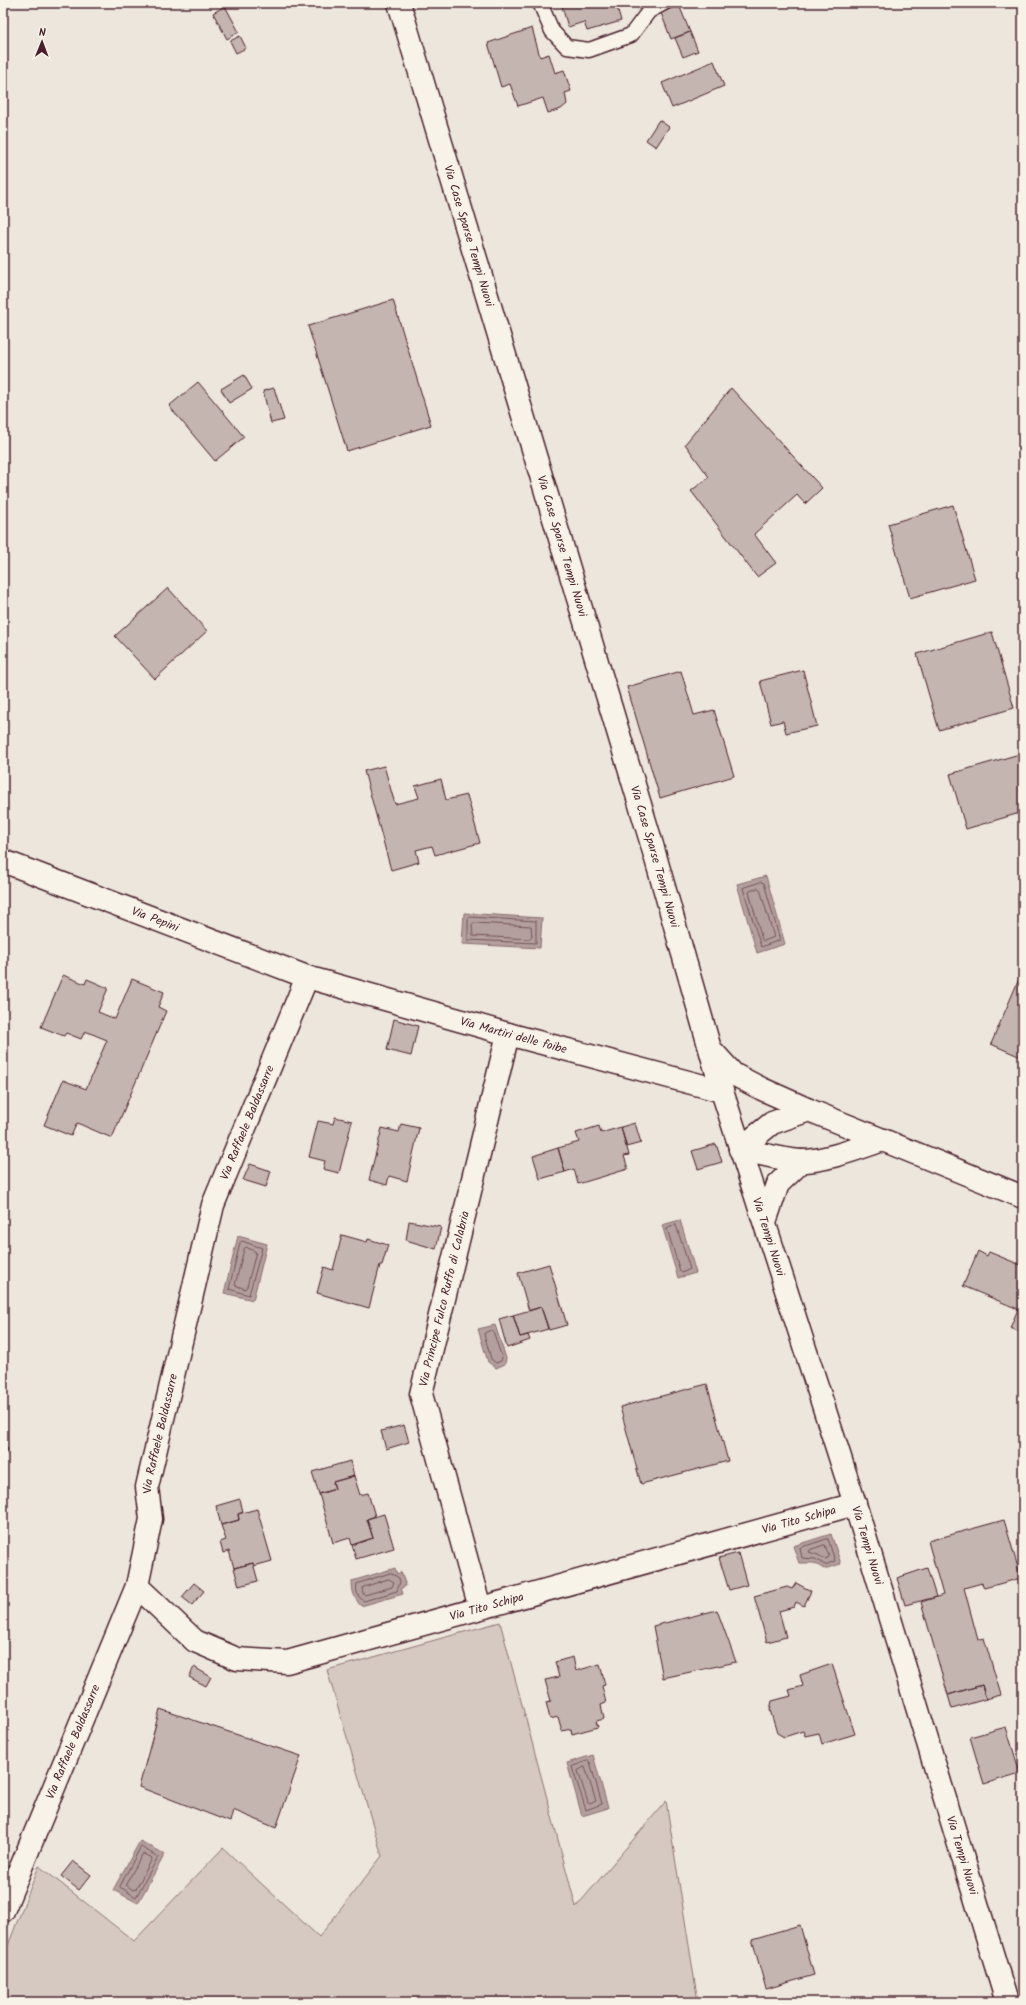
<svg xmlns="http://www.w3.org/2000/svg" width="1026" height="2005" font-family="Kalam,sans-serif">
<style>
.green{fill:#d5c9c2;stroke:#907476}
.water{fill:#b39f9d;stroke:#896c6f}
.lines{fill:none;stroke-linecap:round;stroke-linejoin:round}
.shore{stroke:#745259;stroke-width:1}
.building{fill:#c4b5b0;stroke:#4a1f2b}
.service-casing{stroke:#4a1f2b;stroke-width:17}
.minor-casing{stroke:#4a1f2b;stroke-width:25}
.tertiary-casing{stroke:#4a1f2b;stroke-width:25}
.service{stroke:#f7f3e8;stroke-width:14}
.minor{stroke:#f7f3e8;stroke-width:22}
.tertiary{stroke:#f7f3e8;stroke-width:22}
.labels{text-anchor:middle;stroke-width:3.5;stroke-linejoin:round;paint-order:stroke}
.street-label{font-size:12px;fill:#4a1f2b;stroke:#f7f3e8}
</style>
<rect width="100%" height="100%" fill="#ece6dd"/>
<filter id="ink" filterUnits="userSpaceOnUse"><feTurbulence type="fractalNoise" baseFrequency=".025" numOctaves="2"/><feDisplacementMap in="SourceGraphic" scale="8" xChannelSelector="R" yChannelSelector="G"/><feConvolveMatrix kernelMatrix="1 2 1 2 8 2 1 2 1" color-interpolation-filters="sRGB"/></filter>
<g filter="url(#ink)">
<!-- green -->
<path class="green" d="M500 1622 576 1907 666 1801 698 2002H3V1958L39 1866 134 1941 223 1848 319 1937 382 1856 327 1670Z"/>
<!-- water -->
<path class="water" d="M766 876 785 944 757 953 737 884Z
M464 913 542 918 540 948 462 944Z
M680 1220 696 1273 678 1278 662 1225Z
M238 1236 267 1244 253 1300 224 1293Z
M495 1325 506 1358 505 1364 496 1368 488 1362 478 1329Z
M831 1534 841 1564 824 1569 814 1563H799L793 1546Z
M395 1568 397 1574 401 1572 406 1586 401 1588 403 1594 361 1606C354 1598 352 1592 352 1581Z
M593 1755 608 1808 582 1816 567 1763Z
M140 1841 165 1854 138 1903 113 1890Z"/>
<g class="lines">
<!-- shore -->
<path class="shore" d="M761 882 764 883 780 940 761 947 743 888Z
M758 888 760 889 774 937 764 941 762 940 749 892Z
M469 917 536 921V943L468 940V919Z
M474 923 531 926 532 937 530 939 473 936 472 925Z
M676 1225 690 1269 682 1273 680 1271 667 1229Z
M242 1241 262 1248 249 1295 229 1289 240 1243Z
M246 1247 256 1252 247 1287 245 1289 235 1285 244 1249Z
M491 1330 493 1331 502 1358 501 1361 496 1363 491 1359 484 1334Z
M828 1539 835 1561 825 1565 815 1559 802 1558 800 1548Z
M825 1545 829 1556 828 1558 825 1559 818 1555 809 1552 810 1550Z
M391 1573 399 1578 400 1582 397 1591 364 1601C358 1598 355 1590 357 1584Z
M389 1579 394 1582 392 1587 365 1595 363 1594 362 1588Z
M588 1761 590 1762 602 1804 586 1810 572 1767Z
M585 1767 596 1801 590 1804 588 1803 578 1771Z
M141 1847 158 1857 136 1897 120 1887Z
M143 1854 151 1857 152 1859 136 1889 133 1890 126 1885Z"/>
</g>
<!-- building -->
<path class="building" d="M561 3H616L621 21 587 31 584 22 568 27Z
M679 5 690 32 671 39 661 13Z
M225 6 239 32 227 39 213 13Z
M532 28 540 57 549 54 555 73 564 70 571 91 565 93 567 104 561 109 548 113 543 98 518 106 510 84 501 87 488 43Z
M690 32 698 51 683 57 675 38Z
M240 36 246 48 236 53 230 41Z
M714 61 724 86 672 108 662 83Z
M659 120 669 127 656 147 646 140Z
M393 300 431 425 347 451 308 326Z
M244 375 252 389 229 403 221 389Z
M198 382 244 437 215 461 169 406Z
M274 388 284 420 271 423 263 391Z
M731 388 822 488 805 504 797 495 754 534 776 563 757 577 691 491 709 477 685 444Z
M953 505 975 579 910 598 888 524Z
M168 588 207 631 155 679 115 636Z
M992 632 1014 708 939 730 917 654Z
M803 670 817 726 786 733 783 721 771 724 760 681Z
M681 671 694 715 714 710 734 776 660 798 627 687Z
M1023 753V812L966 829 950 774Z
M384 766 395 804 419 798 415 786 441 779 446 800 467 795 480 843 435 855 432 846 416 850 419 862 391 870 364 771Z
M1022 972H1023V1058L991 1044Z
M63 975 85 984 87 979 108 988 98 1012 115 1019 132 979 164 992 158 1007 166 1011 112 1138 77 1123 71 1136 44 1125 63 1080 86 1089 107 1040 85 1031 81 1039 66 1033 64 1036 41 1027Z
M394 1019 418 1026 411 1056 387 1050Z
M335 1117 352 1121 339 1173 323 1169 325 1161 309 1157 318 1121 333 1124Z
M635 1123 641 1143 626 1147 621 1127Z
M401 1124 419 1128 407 1181 389 1176 387 1185 369 1180 382 1128 399 1132Z
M599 1126 601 1133 621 1127 629 1155 624 1156 628 1169 578 1184 574 1169 565 1172 558 1148 579 1142 576 1133Z
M716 1144 722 1162 698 1169 692 1151Z
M558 1148 565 1172 540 1179 533 1156Z
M250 1164 271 1171 266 1187 243 1180Z
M409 1221 441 1227 436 1249 406 1240Z
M342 1235 367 1242 368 1239 388 1245 382 1265H380L369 1308 317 1293 324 1267 333 1270Z
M978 1251 987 1256 989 1252 1023 1266V1333L1010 1328 1018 1309 963 1286Z
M549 1264 567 1325 549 1330 541 1307 529 1311 518 1273Z
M541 1307 548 1329 520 1337 513 1315Z
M513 1315 520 1337 528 1335 530 1340 507 1348 499 1319Z
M707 1384 728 1461 641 1484 620 1407Z
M404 1425 409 1442 386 1449 381 1431Z
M3 1446 8 1449 3 1459Z
M350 1461 354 1476 333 1482 335 1489 319 1494 312 1472Z
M354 1476 360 1495 368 1493 375 1516 367 1519 373 1538 352 1545 350 1538 333 1543 319 1494 335 1489 333 1482Z
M240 1499 243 1512 238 1514 239 1520 221 1525 216 1506Z
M257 1509 272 1561 254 1566 253 1563 234 1568 229 1551 223 1553 220 1542 226 1540 221 1525 239 1520 238 1514Z
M384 1514 394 1548 356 1559 352 1545 373 1538 367 1519Z
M1004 1520 1021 1578 984 1588 982 1583 964 1588 978 1640 984 1638 1001 1695 986 1699 982 1685 948 1695 921 1602 943 1595 928 1541Z
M738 1553 747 1585 729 1590 719 1558Z
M253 1563 258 1581 239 1586 234 1568Z
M927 1568 936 1597 905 1605 897 1578Z
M194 1583 204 1591 192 1605 182 1597Z
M796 1583 811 1591 804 1606 796 1602 794 1607 779 1611 786 1637 767 1642 754 1596 787 1587 792 1589Z
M717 1610 736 1662 663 1678 653 1626Z
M573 1657 576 1671 600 1664 605 1685 602 1686 606 1703 601 1705 604 1719 596 1721 598 1727 572 1734 571 1729 562 1731 558 1717 550 1719 546 1702 551 1701 545 1680 559 1677 555 1662Z
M832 1664 855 1734 822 1744 819 1733 805 1736 803 1731 784 1737 777 1733 770 1710 772 1701 791 1696 789 1690 803 1686 800 1675Z
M194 1667 211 1677 206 1686 189 1677Z
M982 1685 986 1699 952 1709 948 1695Z
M160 1709 301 1756 276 1828 233 1810 230 1822 139 1787Z
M1006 1727 1020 1773 984 1784 970 1737Z
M73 1861 91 1875 79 1890 61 1876Z
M800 1925 814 1975 766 1989 752 1939Z"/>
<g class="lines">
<defs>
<path id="service" d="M540 3 552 31 567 47 589 50 631 35 649 11 664 3"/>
<g id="minor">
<path id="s1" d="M3 861 307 977 508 1034 722 1091"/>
<path id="s2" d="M137 1586 195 1641 237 1659 287 1662 855 1504"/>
<path id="s3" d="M480 1608 421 1394 508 1034"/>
<path id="s4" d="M3 1911 137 1586 151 1519 147 1487 213 1205 307 977"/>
</g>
<g id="tertiary">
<path id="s5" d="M399 3 650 838 722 1091 855 1504 1007 2002"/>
<path d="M713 1052 733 1074 762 1089 809 1110 1023 1197"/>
<path d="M740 1149C760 1154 780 1159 800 1161 823 1162 862 1147 883 1140"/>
<path d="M740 1149 772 1123 809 1110"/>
<path d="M765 1222 778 1184 802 1161"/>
</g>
</defs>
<!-- service casing -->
<use href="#service" class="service-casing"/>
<!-- minor casing -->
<use href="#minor" class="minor-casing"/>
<!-- tertiary casing -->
<use href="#tertiary" class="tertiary-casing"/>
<!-- service -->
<use href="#service" class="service"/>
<!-- minor -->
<use href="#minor" class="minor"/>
<!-- tertiary -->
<use href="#tertiary" class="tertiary"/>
</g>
</g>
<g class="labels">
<!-- street labels -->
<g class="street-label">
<text dy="4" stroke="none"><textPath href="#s5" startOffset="243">Via Case Sparse Tempi Nuovi</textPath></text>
<text dy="4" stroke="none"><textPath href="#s5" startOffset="567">Via Case Sparse Tempi Nuovi</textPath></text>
<text dy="4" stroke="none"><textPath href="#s5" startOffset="891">Via Case Sparse Tempi Nuovi</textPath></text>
<text dy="4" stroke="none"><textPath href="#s1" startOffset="163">Via Pepini</textPath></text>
<text dy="4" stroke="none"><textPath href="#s1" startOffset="540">Via Martiri delle foibe</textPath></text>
<text dy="4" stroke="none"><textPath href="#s4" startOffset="831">Via Raffaele Baldassarre</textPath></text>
<text dy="4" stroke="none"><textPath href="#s5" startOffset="1288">Via Tempi Nuovi</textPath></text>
<text dy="4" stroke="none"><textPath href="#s3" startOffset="320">Via Principe Fulco Ruffo di Calabria</textPath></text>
<text dy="4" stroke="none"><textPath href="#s4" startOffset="507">Via Raffaele Baldassarre</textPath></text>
<text dy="4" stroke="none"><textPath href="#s2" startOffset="707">Via Tito Schipa</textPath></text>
<text dy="4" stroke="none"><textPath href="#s5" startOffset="1612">Via Tempi Nuovi</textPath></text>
<text dy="4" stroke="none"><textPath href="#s2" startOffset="383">Via Tito Schipa</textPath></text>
<text dy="4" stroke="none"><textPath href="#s4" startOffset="183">Via Raffaele Baldassarre</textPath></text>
<text dy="4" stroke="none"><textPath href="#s5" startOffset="1936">Via Tempi Nuovi</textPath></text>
</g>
</g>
<!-- margin -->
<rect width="1026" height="2005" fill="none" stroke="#f7f3e8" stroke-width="16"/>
<rect x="8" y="8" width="1010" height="1989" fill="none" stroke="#4a1f2b" stroke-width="1.5" filter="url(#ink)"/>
<!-- north arrow -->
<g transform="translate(42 42) rotate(1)" stroke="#f7f3e8" stroke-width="3" paint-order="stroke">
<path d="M0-3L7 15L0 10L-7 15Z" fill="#4a1f2b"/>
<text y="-6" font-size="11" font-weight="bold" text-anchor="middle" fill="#4a1f2b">N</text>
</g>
</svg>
